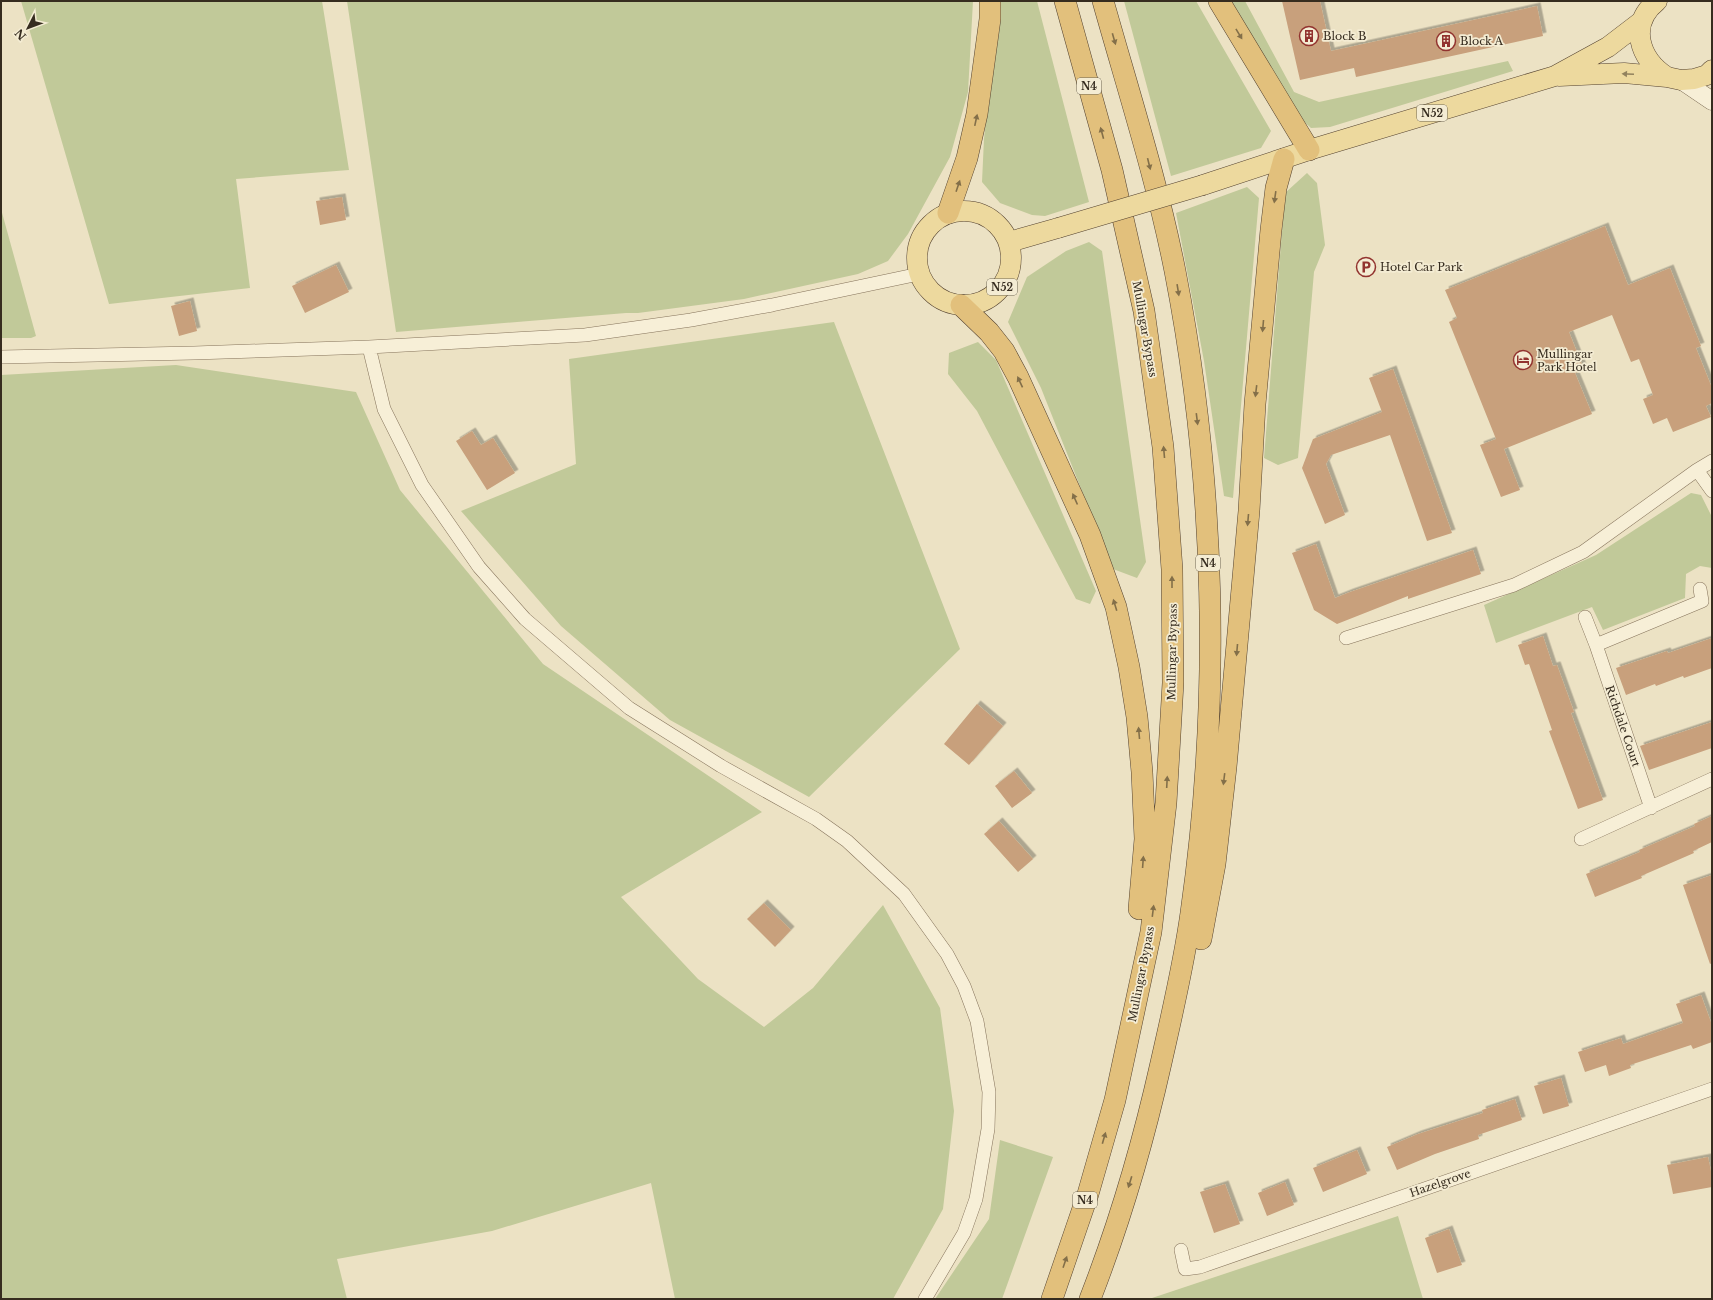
<svg xmlns="http://www.w3.org/2000/svg" width="1713" height="1300" font-family="'Libre Baskerville',serif">
<style>
.green{fill:#c1c999}
.building{fill:#c8a07c;filter:url(#shadow)}
.lines{fill:none;stroke-linecap:round;stroke-linejoin:round}
.minor-casing{stroke:#86745c;stroke-width:14}
.secondary-casing{stroke:#67553f;stroke-width:19}
.primary-casing{stroke:#544230;stroke-width:21}
.trunk-casing{stroke:#544230;stroke-width:22}
.minor{stroke:#f7efd7;stroke-width:13}
.secondary{stroke:#f7efd7;stroke-width:18}
.primary{stroke:#edd99e;stroke-width:20}
.trunk{stroke:#e2c07c;stroke-width:21}
.primary-bridge-casing{stroke:#544230;stroke-width:21;stroke-linecap:butt}
.primary-bridge{stroke:#edd99e;stroke-width:20}
.oneway{fill:#836f49}
.oneway2{fill:#92825e}
.labels{text-anchor:middle;stroke-width:3.5;stroke-linejoin:round;paint-order:stroke}
.shield{fill:#f4ecd3;stroke:#6f6655;stroke-width:1}
.shield-label{font-size:10px;font-weight:bold;fill:#362c1f}
.poi-label{font-size:11px;fill:#362c1f;stroke:#f4ecd3;text-anchor:start}
.street-label{font-size:11px;fill:#362c1f;stroke:#f4ecd3}
</style>
<defs>
<filter id="shadow"><feDropShadow dx="3.5" dy="-3.5" stdDeviation="0" flood-color="#0004"/></filter>
</defs>
<rect width="100%" height="100%" fill="#ece2c4"/>
<!-- green -->
<path class="green" d="M21 1H322L349 170 236 179 250 288 109 304Z
M347 1H973L968 92 950 157 908 234 888 261 858 274 744 299 638 313H626L396 332Z
M998 1H1037L1089 202 1045 216 1032 215 1000 203 982 182 984 139Z
M1124 1H1196L1271 131 1261 148 1171 176Z
M1227 1H1245L1294 92 1319 102 1508 61 1513 71 1330 127 1311 128 1290 109Z
M1307 173 1317 183 1325 245 1314 272 1298 458 1278 465 1264 458 1285 193Z
M1247 187 1259 198 1233 498 1224 496 1204 361 1176 213Z
M1 209 36 336 31 338H1Z
M1089 242 1102 251 1146 562 1137 578 1113 569 1041 388 1008 322 1027 277 1066 251Z
M834 322 960 649 809 797 670 720 561 626 461 511 576 464 569 359Z
M978 342 996 360 1096 591 1090 604 1076 599 977 411 948 374 949 353Z
M176 365 356 392 400 490 543 664 762 812 621 897 698 979 764 1027 813 988 883 905 940 1008 954 1111 943 1209 893 1299H675L651 1183 492 1231 337 1259 347 1299H1V375Z
M1691 493 1701 495 1712 517V568L1700 566 1686 574 1685 598 1603 630 1592 607 1496 643 1484 605 1596 555Z
M1000 1140 1053 1157 1002 1299H935L989 1219Z
M1398 1216 1423 1299H1149Z"/>
<!-- building -->
<path class="building" d="M1282 1H1320L1331 51 1537 6 1543 36 1356 77 1354 68 1300 80Z
M342 197 346 220 320 225 316 201Z
M1605 226 1628 285 1670 268 1701 346 1696 348 1712 388V403L1706 406 1711 417 1673 432 1667 418 1653 424 1643 399 1653 395 1639 359 1631 362 1612 315 1569 332 1584 370 1575 373 1592 414 1504 449 1520 490 1501 497 1480 445 1496 439 1449 322 1457 318 1445 290Z
M336 265 349 292 305 313 292 286Z
M190 301 197 331 179 336 171 306Z
M1393 369 1452 533 1427 541 1390 435 1331 455 1326 464 1345 515 1325 524 1302 468 1313 439 1382 412 1369 378Z
M472 431 481 445 493 438 515 473 487 490 456 441Z
M1316 544 1335 598 1350 592 1473 550 1481 574 1408 599V596L1337 624 1314 610 1292 553Z
M1543 636 1553 666 1557 665 1574 712 1571 713 1603 800 1578 809 1549 731 1552 730 1529 664 1525 665 1518 645Z
M1712 638V668L1684 678 1683 676 1656 686 1655 684 1626 695 1616 668 1667 651 1668 653Z
M977 704 1003 726 969 765 944 744Z
M1712 722V748L1649 770 1640 746Z
M1014 771 1032 793 1012 808 995 786Z
M1712 816V842L1693 851 1694 853 1641 876 1642 878 1595 897 1586 874 1640 852 1639 850 1695 826 1694 824Z
M999 821 1033 859 1018 872 984 834Z
M1712 875V963L1710 964 1683 885Z
M764 903 791 930 775 947 747 919Z
M1701 995 1712 1025V1042L1693 1049 1691 1045 1630 1065 1631 1068 1609 1076 1606 1065 1585 1072 1578 1052 1621 1038 1623 1044 1683 1023 1676 1004Z
M1561 1078 1569 1106 1543 1114 1534 1086Z
M1515 1099 1522 1120 1478 1135 1479 1139 1435 1154 1397 1170 1387 1147 1418 1134 1483 1113 1482 1110Z
M1357 1150 1367 1174 1323 1192 1313 1168Z
M1708 1157 1712 1176V1187L1673 1194 1667 1165Z
M1285 1182 1294 1205 1267 1216 1258 1193Z
M1225 1184 1240 1224 1214 1233 1200 1192Z
M1449 1229 1462 1265 1437 1273 1425 1238Z"/>
<g class="lines">
<defs>
<path id="minor" d="M369 347 384 409 422 485 479 567 525 619 629 708 721 766 816 819 847 841 904 894 947 954 964 986 977 1021 989 1092 988 1129 976 1199 964 1233 925 1299
M1 357 194 353 369 347 585 335 691 320 772 305 919 274
M1697 470 1712 491
M1585 617 1596 645
M1346 638 1514 585 1583 552 1697 470 1712 461
M1651 808 1596 645 1702 601 1700 589
M1581 839 1712 779
M1181 1250 1185 1269 1200 1267 1712 1089"/>
<path id="secondary" d="M1681 80 1712 101"/>
<path id="primary" d="M1657 1C1628 24 1639 59 1667 77
M1559 76 1624 73 1667 77 1681 80 1694 79 1707 75 1712 70
M1203 185 1309 150 1555 76 1608 47 1642 21
M917 258a47 47 0 1 1 94 0a47 47 0 1 1-94 0Z
M1009 242 1058 228"/>
<path id="trunk" d="M1219 1 1309 150
M948 213 967 158 977 114 990 19V1
M961 305 989 332 1004 351 1018 377 1090 535 1116 607 1129 667 1137 717 1142 772 1145 839 1139 909
M1201 939 1215 864 1226 767 1249 511 1255 404 1271 230 1276 188 1284 159
M1052 1299 1088 1194 1115 1100 1151 932 1166 803 1173 683 1172 569 1163 447 1144 311 1112 170 1065 1
M1090 1299C1120 1222 1143 1143 1161 1063 1172 1014 1184 964 1191 913 1221 701 1216 482 1175 271 1157 180 1128 90 1103 1"/>
</defs>
<!-- minor casing -->
<use href="#minor" class="minor-casing"/>
<!-- secondary casing -->
<use href="#secondary" class="secondary-casing"/>
<!-- primary casing -->
<use href="#primary" class="primary-casing"/>
<!-- trunk casing -->
<use href="#trunk" class="trunk-casing"/>
<!-- minor -->
<use href="#minor" class="minor"/>
<!-- secondary -->
<use href="#secondary" class="secondary"/>
<!-- primary -->
<use href="#primary" class="primary"/>
<!-- trunk -->
<use href="#trunk" class="trunk"/>
<defs>
<path id="primary-bridge" d="M1058 228 1203 185"/>
</defs>
<!-- primary-bridge casing -->
<use href="#primary-bridge" class="primary-bridge-casing"/>
<!-- primary-bridge -->
<use href="#primary-bridge" class="primary-bridge"/>
</g>
<!-- one-way arrows -->
<defs><path id="oneway-solid" d="M-6-.8H1V-3.2L6.5 0L1 3.2V.8H-6Z"/></defs>
<g class="oneway">
<use href="#oneway-solid" transform="translate(1239 34) rotate(59)"/>
<use href="#oneway-solid" transform="translate(1114 39) rotate(74)"/>
<use href="#oneway-solid" transform="translate(976 120) rotate(-78)"/>
<use href="#oneway-solid" transform="translate(1102 133) rotate(-105)"/>
<use href="#oneway-solid" transform="translate(1149 164) rotate(76)"/>
<use href="#oneway-solid" transform="translate(958 186) rotate(-71)"/>
<use href="#oneway-solid" transform="translate(1275 197) rotate(98)"/>
<use href="#oneway-solid" transform="translate(1178 290) rotate(81)"/>
<use href="#oneway-solid" transform="translate(1263 326) rotate(95)"/>
<use href="#oneway-solid" transform="translate(1020 382) rotate(-115)"/>
<use href="#oneway-solid" transform="translate(1256 391) rotate(97)"/>
<use href="#oneway-solid" transform="translate(1197 419) rotate(83)"/>
<use href="#oneway-solid" transform="translate(1164 452) rotate(-95)"/>
<use href="#oneway-solid" transform="translate(1075 499) rotate(-114)"/>
<use href="#oneway-solid" transform="translate(1248 520) rotate(95)"/>
<use href="#oneway-solid" transform="translate(1172 582) rotate(-90)"/>
<use href="#oneway-solid" transform="translate(1115 605) rotate(-107)"/>
<use href="#oneway-solid" transform="translate(1237 650) rotate(95)"/>
<use href="#oneway-solid" transform="translate(1139 733) rotate(-95)"/>
<use href="#oneway-solid" transform="translate(1224 779) rotate(97)"/>
<use href="#oneway-solid" transform="translate(1167 782) rotate(-87)"/>
<use href="#oneway-solid" transform="translate(1143 862) rotate(-86)"/>
<use href="#oneway-solid" transform="translate(1153 911) rotate(-83)"/>
<use href="#oneway-solid" transform="translate(1104 1138) rotate(-74)"/>
<use href="#oneway-solid" transform="translate(1130 1182) rotate(107)"/>
<use href="#oneway-solid" transform="translate(1065 1262) rotate(-71)"/>
</g>
<use class="oneway2" href="#oneway-solid" transform="translate(1628 74) rotate(-177)"/>
<!-- icons -->
<defs>
<symbol id="building-ring" viewBox="-11 -11 22 22"><circle r="9.5" fill="#f4ecd3" stroke="#92332f" stroke-width="1.5"/><path d="M-4-6H4V6H1V3H-1V6H-4ZM-2.5-4.3h1.7v1.8h-1.7ZM.8-4.3h1.7v1.8H.8ZM-2.5-1h1.7V.8h-1.7ZM.8-1h1.7V.8H.8Z" fill="#92332f"/></symbol>
<symbol id="parking-ring" viewBox="-11 -11 22 22"><circle r="9.5" fill="#f4ecd3" stroke="#92332f" stroke-width="1.5"/><path d="M-3.5-5.5H1a3.5 3.5 0 0 1 0 7H-1V5.5H-3.5ZM-1-3.4V-.6H.8a1.4 1.4 0 0 0 0-2.8Z" fill="#92332f"/></symbol>
<symbol id="hotel-ring" viewBox="-11 -11 22 22"><circle r="9.5" fill="#f4ecd3" stroke="#92332f" stroke-width="1.5"/><path d="M-6-4.5h1.5V1H6V5H4.5V3h-9V5H-6ZM-4 0a1.8 1.8 0 1 1 3.6 0ZM.5 0V-2.5h3Q6-2.5 6 0Z" fill="#92332f"/></symbol>
</defs>
<g fill-rule="evenodd">
<use href="#building-ring" x="1298" y="25" width="22" height="22"/>
<use href="#building-ring" x="1435" y="30" width="22" height="22"/>
<use href="#parking-ring" x="1355" y="256" width="22" height="22"/>
<use href="#hotel-ring" x="1512" y="349" width="22" height="22"/>
</g>
<g class="labels">
<!-- shield labels -->
<g class="shield">
<rect x="1077" y="78" width="24" height="16" rx="3"/>
<rect x="1417" y="105" width="30" height="16" rx="3"/>
<rect x="987" y="279" width="30" height="16" rx="3"/>
<rect x="1196" y="555" width="24" height="16" rx="3"/>
<rect x="1073" y="1192" width="24" height="16" rx="3"/>
</g>
<g class="shield-label">
<text x="1089" y="90">N4</text>
<text x="1432" y="117">N52</text>
<text x="1002" y="291">N52</text>
<text x="1208" y="567">N4</text>
<text x="1085" y="1204">N4</text>
</g>
<!-- poi labels -->
<g class="poi-label">
<text x="1323" y="40">Block B</text>
<text x="1460" y="45">Block A</text>
<text x="1380" y="271">Hotel Car Park</text>
<text x="1537" y="358">Mullingar<tspan x="1537" dy="13">Park Hotel</tspan></text>
</g>
<!-- street labels -->
<g class="street-label">
<text transform="translate(1145 329) rotate(80)" y="4">Mullingar Bypass</text>
<text transform="translate(1172 652) rotate(-89)" y="4">Mullingar Bypass</text>
<text transform="translate(1623 726) rotate(71)" y="4">Richdale Court</text>
<text transform="translate(1141 974) rotate(-79)" y="4">Mullingar Bypass</text>
<text transform="translate(1440 1183) rotate(-19)" y="4">Hazelgrove</text>
</g>
</g>
<!-- border -->
<rect width="1713" height="1300" fill="none" stroke="#362c1f" stroke-width="4"/>
<!-- north arrow -->
<g transform="translate(28 28) rotate(228)" stroke="#f4ecd3" stroke-width="3" paint-order="stroke">
<path d="M0-3L7 15L0 10L-7 15Z" fill="#362c1f"/>
<text y="-6" font-size="11" font-weight="bold" text-anchor="middle" fill="#362c1f">N</text>
</g>
</svg>
